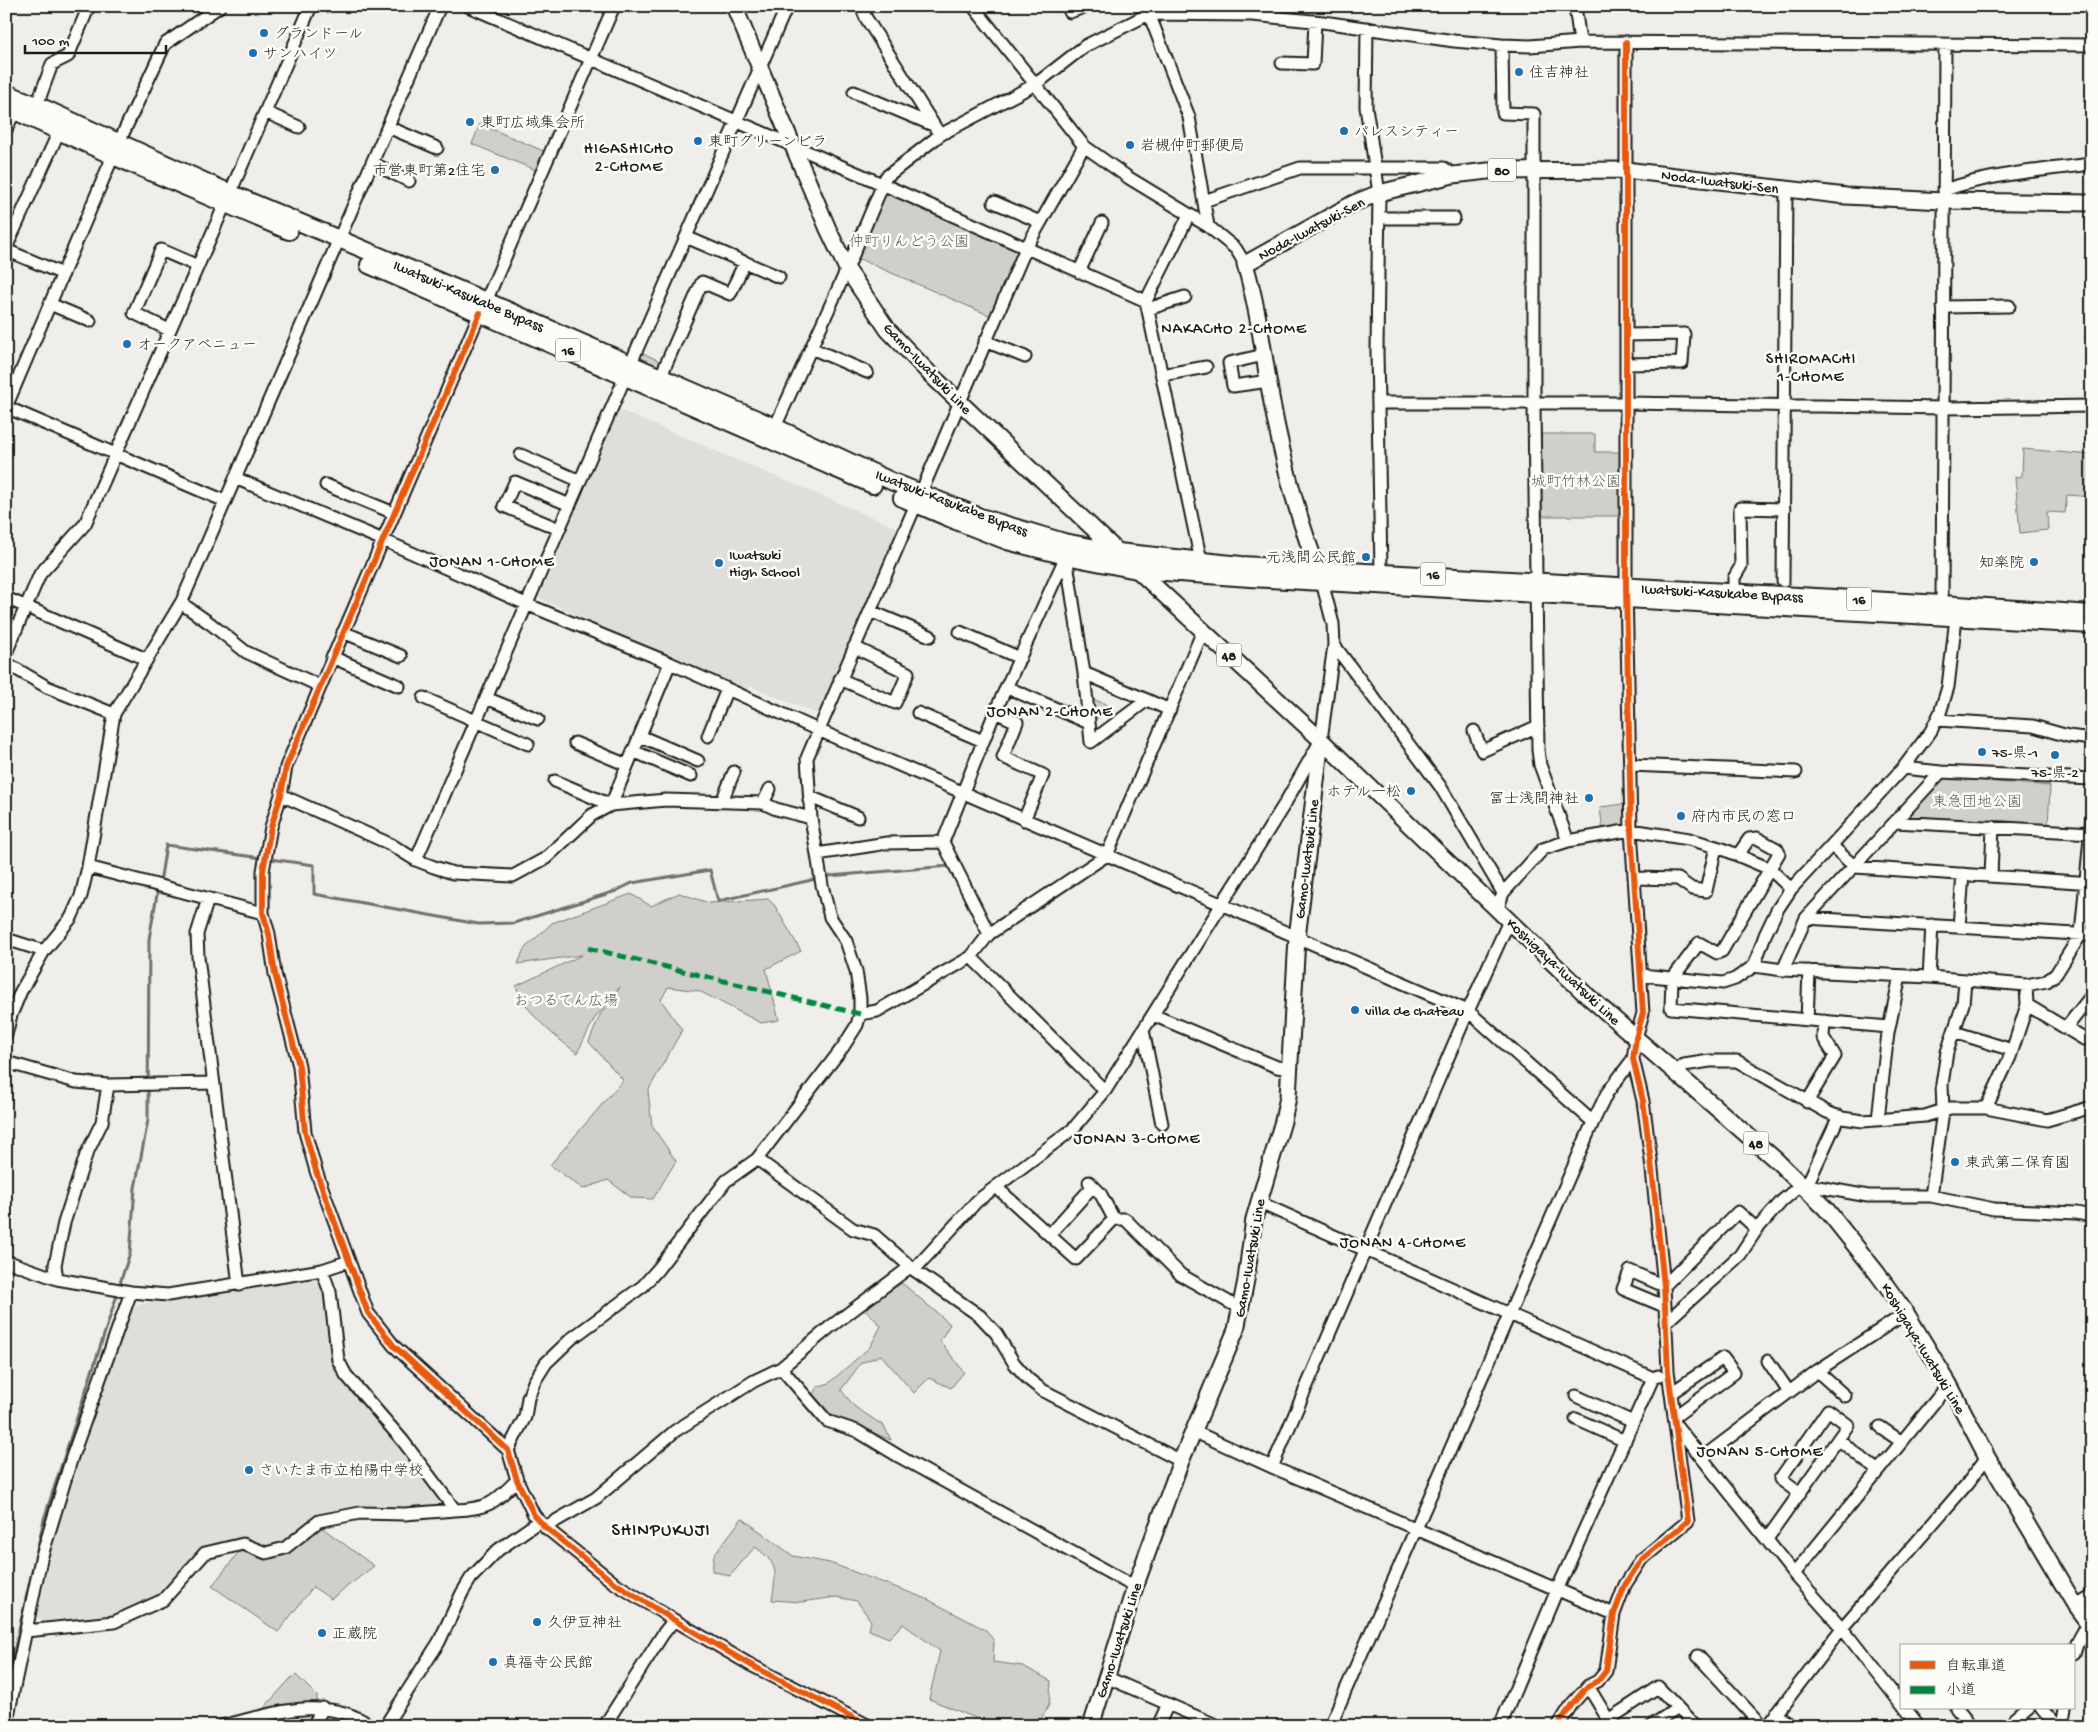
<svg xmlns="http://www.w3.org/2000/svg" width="2098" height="1732" font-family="'Gochi Hand','Klee One',sans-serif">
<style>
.built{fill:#e0deda}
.green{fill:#d0cfcc;stroke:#767674}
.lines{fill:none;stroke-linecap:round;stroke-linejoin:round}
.stream{stroke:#706f6d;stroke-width:3}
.minor-casing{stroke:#1c1c1c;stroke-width:15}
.major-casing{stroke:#1c1c1c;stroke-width:19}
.highway-casing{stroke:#1c1c1c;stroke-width:20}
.minor{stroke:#fdfcf7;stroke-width:11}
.major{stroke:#fdfcf7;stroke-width:15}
.highway{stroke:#fdfcf7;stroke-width:16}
.quiet{stroke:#00873e;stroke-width:5;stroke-dasharray:10 5;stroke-linecap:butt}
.cycleway-casing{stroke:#fdfcf7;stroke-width:9}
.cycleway{stroke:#e8590c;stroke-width:6}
.poi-dot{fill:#1f6fb2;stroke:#fdfcf7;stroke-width:2}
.labels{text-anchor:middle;stroke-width:5;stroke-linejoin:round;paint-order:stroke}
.shield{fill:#fdfcf7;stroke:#605f5e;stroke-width:1}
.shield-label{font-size:14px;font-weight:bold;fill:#1c1c1c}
.poi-label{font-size:15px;fill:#1c1c1c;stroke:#fdfcf7;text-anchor:start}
.street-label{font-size:15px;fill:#1c1c1c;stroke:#fdfcf7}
.park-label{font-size:15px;fill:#5b5b5a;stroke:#fdfcf7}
.neighbourhood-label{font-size:16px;letter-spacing:1px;fill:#1c1c1c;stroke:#fdfcf7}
.quarter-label{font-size:18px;letter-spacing:1px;fill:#1c1c1c;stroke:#fdfcf7}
</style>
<rect width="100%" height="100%" fill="#f0eeea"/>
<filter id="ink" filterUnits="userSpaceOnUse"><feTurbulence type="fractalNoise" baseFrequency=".02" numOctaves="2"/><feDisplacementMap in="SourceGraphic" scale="10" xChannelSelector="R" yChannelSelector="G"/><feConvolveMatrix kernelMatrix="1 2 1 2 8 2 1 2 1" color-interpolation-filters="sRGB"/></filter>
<g filter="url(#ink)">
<!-- built -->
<path class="built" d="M619 410 900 529 820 715 750 686 746 694 539 598Z
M317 1278 323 1285 325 1294 326 1325 333 1365 337 1374 378 1417 447 1508 339 1510 317 1519 274 1548 238 1538 208 1544 201 1548 163 1593 149 1601 107 1617 43 1621 37 1616 56 1532 132 1305Z"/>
<!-- green -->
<path class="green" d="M480 124 546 152 538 171 472 144Z
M887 193 1019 249 1021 253 993 317 855 257 882 194Z
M640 352 662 362 659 369 636 360Z
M1541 434H1595V452H1622L1623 516H1542Z
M2023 449 2092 455V497L2067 495 2065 513 2047 512 2048 530 2020 533 2015 477 2022 476Z
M1089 698 1106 704 1103 715 1092 721Z
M1946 778 2050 786 2048 827 1908 818 1907 814 1937 782Z
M1624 804 1625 829 1603 833 1600 807Z
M679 893 709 903 768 899 775 906 801 951 766 969 779 1020 761 1023 699 991 668 987 661 1000 682 1030 648 1091 652 1126 676 1161 653 1199 632 1198 608 1180 583 1189 550 1165 623 1080 589 1042 600 1015 620 987 595 1018 577 1053C553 1035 527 1015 516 986L582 955 518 964 524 949 552 923 631 894 651 906Z
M902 1283 950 1324 940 1341 964 1372 951 1388 929 1378 914 1393 881 1355 861 1363 841 1390 855 1407 884 1426 891 1440 829 1415 812 1396 817 1387 829 1383 870 1347 881 1326 864 1308Z
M742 1518 793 1556 830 1563 927 1599 986 1630 994 1641 993 1662 1023 1666 1051 1681 1049 1705 1037 1726H995L929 1699 940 1651 903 1624 889 1638 869 1630 871 1621 857 1601 836 1597 801 1602 772 1600C776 1572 780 1565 755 1547L730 1576 712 1571 714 1555Z
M321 1527 374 1566 331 1599 313 1587 278 1632 212 1586 242 1548 289 1551Z
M296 1675 317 1696V1702L263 1709 291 1678Z"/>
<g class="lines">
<!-- stream -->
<path class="stream" d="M829 876 950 866
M160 883 166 845 314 865V894L478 924 514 923 616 891 632 883 710 870 718 901 816 879
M119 1286 130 1253 135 1188 148 1120 149 939 158 889
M6 1687 44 1519 118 1292"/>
<defs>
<path id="minor" d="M468 6 873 180 1146 301
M861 6 866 18 940 135
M973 6 1084 146 1129 178 1208 226 1236 249 1245 264
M1068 6 1070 12 1087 6
M1146 6 1189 117 1208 226
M1575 6 1580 42
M1367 28 1366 107 1379 193 1377 351 1381 571
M1502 45 1503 113 1534 114V404L1538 750 1540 765 1568 841
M1282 63 1313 64 1315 22
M854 92 933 125
M37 105 52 64 68 56 89 6
M265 112 299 127
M388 127 437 148
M6 130 15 110
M372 163 409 181
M1944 190C1992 174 2042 170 2092 164
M230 193 311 6
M1204 201 1300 168H1444L1453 175
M994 202 1040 222
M1189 215 1146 301 1201 561
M1379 218H1454
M686 237 779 277
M6 248 56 138
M6 250 63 274
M1079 272 1102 223
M486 301 614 6
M50 304 90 321
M1943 307 2009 306
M1148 309 1185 297
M480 313 286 767 281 795 271 827 263 871V913L269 934 275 974 299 1066 305 1132 316 1171 368 1313 394 1346 508 1450 517 1480 534 1515 545 1527 613 1582 674 1620 749 1664 869 1726
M169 330 134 313 161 250 198 266
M985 341 1025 357
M811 348 867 372
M1264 355 1229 363 1233 386 1269 381
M1626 364 1682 363 1684 334 1626 335
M630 365 787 6
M1162 375 1206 367
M660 378 702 282 730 294 745 262
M1378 403H1625L1944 408 2092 406
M6 407 119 142 165 44 220 6
M6 407 225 501
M775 427 847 269 886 177 940 135 1036 84 1085 46 1149 14 1252 15 1323 22 1454 41 1502 45 1530 46 1580 42 2092 45
M521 455 580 481
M235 478 383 540 526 604 670 663 818 730 1468 1011 1593 1122
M326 485 394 513
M559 529 504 506 515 482 570 505
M1066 556 1084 673 1170 710
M1783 581 1786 189
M1734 592V578L1741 566 1740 508 1784 509
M6 598 146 659
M181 603 211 624 246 652 320 686
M1942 604 1945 45
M870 611 930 636
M343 632 401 656
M960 632 1020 658
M1334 645 1440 786 1503 893
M6 653 40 574 85 524 225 204
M332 657 399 686
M6 663 47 687 114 714
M1084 673 1091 742 1147 700
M840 679 895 703 908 673 854 647
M1006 687 1089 723
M424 698 528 744
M486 698 538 719
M995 712 1017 722 1003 757 1043 775 1024 820
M918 713 983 741
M1937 720 2033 726 2068 736 2092 739
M1474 731 1482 751 1538 726
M640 736 698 761
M708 736 727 689
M575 743 627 765
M633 751 691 776
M1630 765 1796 772
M1903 768 1941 772 2092 779
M555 781 611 805
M281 795 390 844 416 860 434 867 453 873 513 876 546 858 592 815 611 805 666 800 763 803 776 809 811 818
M809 800 815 799 858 817
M722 801 734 772
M763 803 770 789
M611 805 670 663
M1895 822 2092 833
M1832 846 1855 867 2092 883
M817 854 887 843 943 842
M1738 855 1749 839 1757 838 1777 849 1779 853 1722 951 1717 953 1699 943 1672 979 1671 1008 1889 1027
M416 860 626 375
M88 867 263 913
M1991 876 1993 827
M1634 878 1678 879 1692 889 1706 891 1716 847
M208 899 197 934 198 957 239 1285
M1498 908 1503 893 1543 849 1568 841 1631 830 1689 839 1723 849 1770 869 1791 889
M1806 918 2092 935
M1959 927 1963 874
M989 934 943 842 995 712 1066 556
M6 939 44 951
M971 957 1105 1091
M1754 966 1783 970 1929 977 2026 985 2047 981 2056 974 2081 934 2092 816
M1783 970 1806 918 1941 772
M1641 975 1723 983 1735 979 1754 966 1765 935 1777 910 1791 889 1903 768 1931 731 1940 713 1948 687 1956 618
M1929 977 1932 925
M2027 1005 2084 1039
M860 1014 877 1011 971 957 989 934 1107 855 1203 631
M1153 1015 1277 1067 1291 1069
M1807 1020 1809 971
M2066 1028 2092 995
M1143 1030 1162 1124
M1954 1032 2012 1050
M6 1035 11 1015 21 991 44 951 71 918 81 896 88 867 114 714 182 601 440 6
M6 1062 76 1082 108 1085 213 1083
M1675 1072 1684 1065 1710 1061H1737L1827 1112 1842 1118 1863 1121 1925 1116 1950 1108H1986L2047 1120 2092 1107
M1807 1102 1835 1056 1823 1037 1824 1021
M1986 1108 2010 1057 2027 1005 2026 985
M1878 1119 1888 1033 1900 976
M757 1159 853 1229 874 1235 914 1270 980 1316 996 1333 1014 1363 1028 1379 1042 1390 1181 1461
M1089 1182 1100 1193 1114 1219
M1807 1185 1839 1116
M996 1187 1076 1259 1114 1219H1125L1181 1275 1241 1309
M1931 1196 1943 1111 1942 1084 1947 1052 1963 1004 1965 981
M1258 1202 1653 1378
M1049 1235 1093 1186
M6 1261 57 1279 131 1292 168 1295 322 1270 349 1261
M322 1270 330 1292 338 1360 346 1375 403 1441 455 1510C489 1509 494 1503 517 1480
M914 1270 977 1201 1073 1129 1105 1091 1284 805 1321 740 1334 645 1333 624 1322 582
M57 1279 55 1265 64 1223 86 1155 102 1122 108 1085
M1664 1306 1623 1289 1630 1271 1664 1286 1738 1212 1757 1229
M1665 1323 1740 1255 1757 1229 1782 1201 1802 1184 1868 1196H1931L1994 1209 2076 1213 2092 1216
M1768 1361 1789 1392
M781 1368 827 1421 857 1431 900 1457 1135 1587
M1817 1371 1845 1396
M1671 1393 1723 1358 1734 1373 1674 1417
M1576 1396 1633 1422
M1576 1419 1625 1441
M1675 1424 1794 1574 1842 1628 1902 1705
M1880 1427 1902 1442
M1193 1431 1272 1467 1614 1614
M1838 1439 1878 1471
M508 1450 525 1417 528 1398 534 1382 546 1363 571 1339 643 1286 658 1269 726 1181 757 1159 843 1047 857 1025 860 1014V998L856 971 846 941 830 917 822 885 811 818 807 758 1026 248 1084 146
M1702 1458 1817 1371 1906 1313
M1272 1467 1468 1011 1509 921
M545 1527 596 1498 675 1431 754 1381 781 1368 830 1327 910 1267
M1767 1539 1848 1425 1828 1410 1780 1479 1799 1493
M1794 1574 1949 1384
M2075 1605 2092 1595
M26 1631 114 1622 163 1600 205 1553 243 1544 266 1553 285 1548 319 1521 360 1513 405 1514 455 1510
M2074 1653 2077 1643 2088 1623
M1698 1656 1762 1726
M1106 1677 1218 1726
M1588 1686 1612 1726
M1905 1708 1919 1726
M1956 1708 1971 1726
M2041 1708 2056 1726
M1776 1713 1790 1726
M1608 1720 1658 1687 1695 1726
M2014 1720 2028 1708
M6 1725 41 1559 72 1457 131 1292
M222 1726C272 1714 326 1694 371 1726
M313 1726 323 1708
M385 1726 439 1642 462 1593 471 1578 498 1550 538 1522
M606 1726 608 1720 663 1634 674 1620
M1158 1726 1168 1704
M1330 1726 1593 1122 1607 1093 1633 1059
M1500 1726 1557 1590 1653 1378 1658 1376
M1558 1726 1572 1704 1588 1686 1598 1681 1606 1671 1614 1614 1625 1585 1641 1560 1688 1521 1668 1371 1664 1286 1651 1160 1643 1101 1633 1059 1636 1038 1643 1013 1631 830 1626 587V42
M1651 1726 1678 1708
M1767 1726 1842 1628 1967 1484 1987 1457
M2060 1726 2063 1708"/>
<path id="major" d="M734 6 828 229 847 269 888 330 930 374 1118 552 1321 740 1582 991 1777 1161 1826 1209 1877 1273 1906 1313 1949 1384 1987 1457 2075 1605 2092 1628
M1322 580C1302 531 1288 480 1277 428 1265 373 1261 317 1245 264L1354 203 1379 193 1453 175 1488 171 1625 170 1846 196 1943 201 2092 203
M1091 1726 1135 1587 1181 1461 1236 1330 1246 1280 1254 1219 1283 1121 1288 1097 1297 938 1321 740"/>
<path id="highway" d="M6 93 37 105 230 193 486 301 775 427 891 481 980 517 1064 542 1118 552 1241 565 1942 604 2092 614
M6 107 113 156 289 231
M369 265 873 485
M902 498 956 521 1007 541 1066 556 1137 570 1250 578 2092 625"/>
</defs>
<!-- minor casing -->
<use href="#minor" class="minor-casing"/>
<!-- major casing -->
<use href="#major" class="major-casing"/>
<!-- highway casing -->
<use href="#highway" class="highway-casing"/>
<!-- minor -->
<use href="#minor" class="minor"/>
<!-- major -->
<use href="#major" class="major"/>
<!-- highway -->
<use href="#highway" class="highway"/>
<!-- quiet -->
<path class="quiet" d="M588 948 860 1014"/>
<defs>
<path id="cycleway" d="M480 313 286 767 281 795 271 827 263 871V913L269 934 275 974 299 1066 305 1132 316 1171 368 1313 394 1346 508 1450 517 1480 534 1515 545 1527 613 1582 674 1620 749 1664 869 1726
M1558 1726 1572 1704 1588 1686 1598 1681 1606 1671 1614 1614 1625 1585 1641 1560 1688 1521 1668 1371 1664 1286 1651 1160 1643 1101 1633 1059 1636 1038 1643 1013 1631 830 1626 587V42"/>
</defs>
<!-- cycleway casing -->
<use href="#cycleway" class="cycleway-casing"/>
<!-- cycleway -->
<use href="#cycleway" class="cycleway"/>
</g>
</g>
<!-- markers -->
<g class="poi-dot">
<circle cx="264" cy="33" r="5"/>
<circle cx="253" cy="53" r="5"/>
<circle cx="1519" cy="72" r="5"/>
<circle cx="470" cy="122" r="5"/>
<circle cx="1344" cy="131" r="5"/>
<circle cx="698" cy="141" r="5"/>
<circle cx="1130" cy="145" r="5"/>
<circle cx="495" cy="170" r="5"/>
<circle cx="127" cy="344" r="5"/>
<circle cx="1366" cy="557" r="5"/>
<circle cx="2034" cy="562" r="5"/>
<circle cx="719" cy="563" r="5"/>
<circle cx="1982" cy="752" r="5"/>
<circle cx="2055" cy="755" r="5"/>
<circle cx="1411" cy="791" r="5"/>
<circle cx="1589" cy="798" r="5"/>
<circle cx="1681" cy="816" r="5"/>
<circle cx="1355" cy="1010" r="5"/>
<circle cx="1955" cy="1162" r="5"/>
<circle cx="249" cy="1470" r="5"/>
<circle cx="537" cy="1622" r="5"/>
<circle cx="322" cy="1633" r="5"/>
<circle cx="493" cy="1662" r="5"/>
</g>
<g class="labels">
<!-- shield labels -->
<g class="shield">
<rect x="1488" y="158.5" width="28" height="23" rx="4"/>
<rect x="555.5" y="338.5" width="25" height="23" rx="4"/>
<rect x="1420.5" y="562.5" width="25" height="23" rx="4"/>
<rect x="1846.5" y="587.5" width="25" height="23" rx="4"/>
<rect x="1216.5" y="643.5" width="25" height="23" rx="4"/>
<rect x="1743.5" y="1131.5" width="25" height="23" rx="4"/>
</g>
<g class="shield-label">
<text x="1502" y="175">80</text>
<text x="568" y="355">16</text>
<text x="1433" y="579">16</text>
<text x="1859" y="604">16</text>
<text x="1229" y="660">48</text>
<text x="1756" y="1148">48</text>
</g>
<!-- poi labels -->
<g class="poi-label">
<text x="274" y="38">グランドール</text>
<text x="263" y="58">サンハイツ</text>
<text x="1529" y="77">住吉神社</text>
<text x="480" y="127">東町広域集会所</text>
<text x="1354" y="136">パレスシティー</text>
<text x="708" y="146">東町グリーンビラ</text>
<text x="1140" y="150">岩槻仲町郵便局</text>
<text x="485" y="175" text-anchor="end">市営東町第2住宅</text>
<text x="137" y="349">オークアベニュー</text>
<text x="729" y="559">Iwatsuki<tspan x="729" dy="17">High School</tspan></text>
<text x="1356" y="562" text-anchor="end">元浅間公民館</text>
<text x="2024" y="567" text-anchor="end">知楽院</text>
<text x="1992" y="757">75-県-1</text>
<text x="2055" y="777" text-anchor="middle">75-県-2</text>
<text x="1401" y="796" text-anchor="end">ホテル一松</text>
<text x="1579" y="803" text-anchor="end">冨士浅間神社</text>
<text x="1691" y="821">府内市民の窓口</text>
<text x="1365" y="1015">villa de chateau</text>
<text x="1965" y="1167">東武第二保育園</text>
<text x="259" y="1475">さいたま市立柏陽中学校</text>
<text x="547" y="1627">久伊豆神社</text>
<text x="332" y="1638">正蔵院</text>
<text x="503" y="1667">真福寺公民館</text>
</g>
<!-- street labels -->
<g class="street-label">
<text transform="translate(1720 181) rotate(7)" y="5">Noda-Iwatsuki-Sen</text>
<text transform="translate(1311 228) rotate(-28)" y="5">Noda-Iwatsuki-Sen</text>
<text transform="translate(469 295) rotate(23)" y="5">Iwatsuki-Kasukabe Bypass</text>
<text transform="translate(928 368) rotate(46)" y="5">Gamo-Iwatsuki Line</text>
<text transform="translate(952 502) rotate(21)" y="5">Iwatsuki-Kasukabe Bypass</text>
<text transform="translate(1722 592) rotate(3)" y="5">Iwatsuki-Kasukabe Bypass</text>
<text transform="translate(1306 859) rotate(-83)" y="5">Gamo-Iwatsuki Line</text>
<text transform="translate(1564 971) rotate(43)" y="5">Koshigaya-Iwatsuki Line</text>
<text transform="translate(1249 1258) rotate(-80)" y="5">Gamo-Iwatsuki Line</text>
<text transform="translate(1924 1348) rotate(59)" y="5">Koshigaya-Iwatsuki Line</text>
<text transform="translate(1118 1640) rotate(-72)" y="5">Gamo-Iwatsuki Line</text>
</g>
<!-- park labels -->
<g class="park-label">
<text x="909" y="246">仲町りんどう公園</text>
<text x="1576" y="486">城町竹林公園</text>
<text x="1977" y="806">東急団地公園</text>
<text x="566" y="1005">おつるてん広場</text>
</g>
<!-- neighbourhood labels -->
<g class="neighbourhood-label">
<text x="629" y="153">HIGASHICHO<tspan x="629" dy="18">2-CHOME</tspan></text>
<text x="1234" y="333">NAKACHO 2-CHOME</text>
<text x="1811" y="363">SHIROMACHI<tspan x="1811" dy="18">1-CHOME</tspan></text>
<text x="492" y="566">JONAN 1-CHOME</text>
<text x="1050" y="716">JONAN 2-CHOME</text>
<text x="1137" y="1143">JONAN 3-CHOME</text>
<text x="1403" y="1247">JONAN 4-CHOME</text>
<text x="1760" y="1456">JONAN 5-CHOME</text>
</g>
<!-- quarter labels -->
<g class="quarter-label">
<text x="661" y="1535">SHINPUKUJI</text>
</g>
</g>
<!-- margin -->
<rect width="2098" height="1732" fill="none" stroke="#fdfcf7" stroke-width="25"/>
<rect x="12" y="12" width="2073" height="1707" fill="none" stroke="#1c1c1c" stroke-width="2" filter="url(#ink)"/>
<!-- legend -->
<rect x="1900" y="1644" width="175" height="65" fill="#fdfcf7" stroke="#a3a29f"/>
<rect x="1910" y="1661" width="25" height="8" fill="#e8590c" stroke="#a3a29f"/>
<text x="1946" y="1670" font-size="15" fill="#1c1c1c">自転車道</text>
<rect x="1910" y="1686" width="25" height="8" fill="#00873e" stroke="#a3a29f"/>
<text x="1946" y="1694" font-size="15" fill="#1c1c1c">小道</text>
<!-- scale -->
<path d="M25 45v8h141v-8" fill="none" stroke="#1c1c1c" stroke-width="2.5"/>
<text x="32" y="45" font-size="15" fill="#1c1c1c" stroke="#fdfcf7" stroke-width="4" paint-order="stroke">100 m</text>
</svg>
